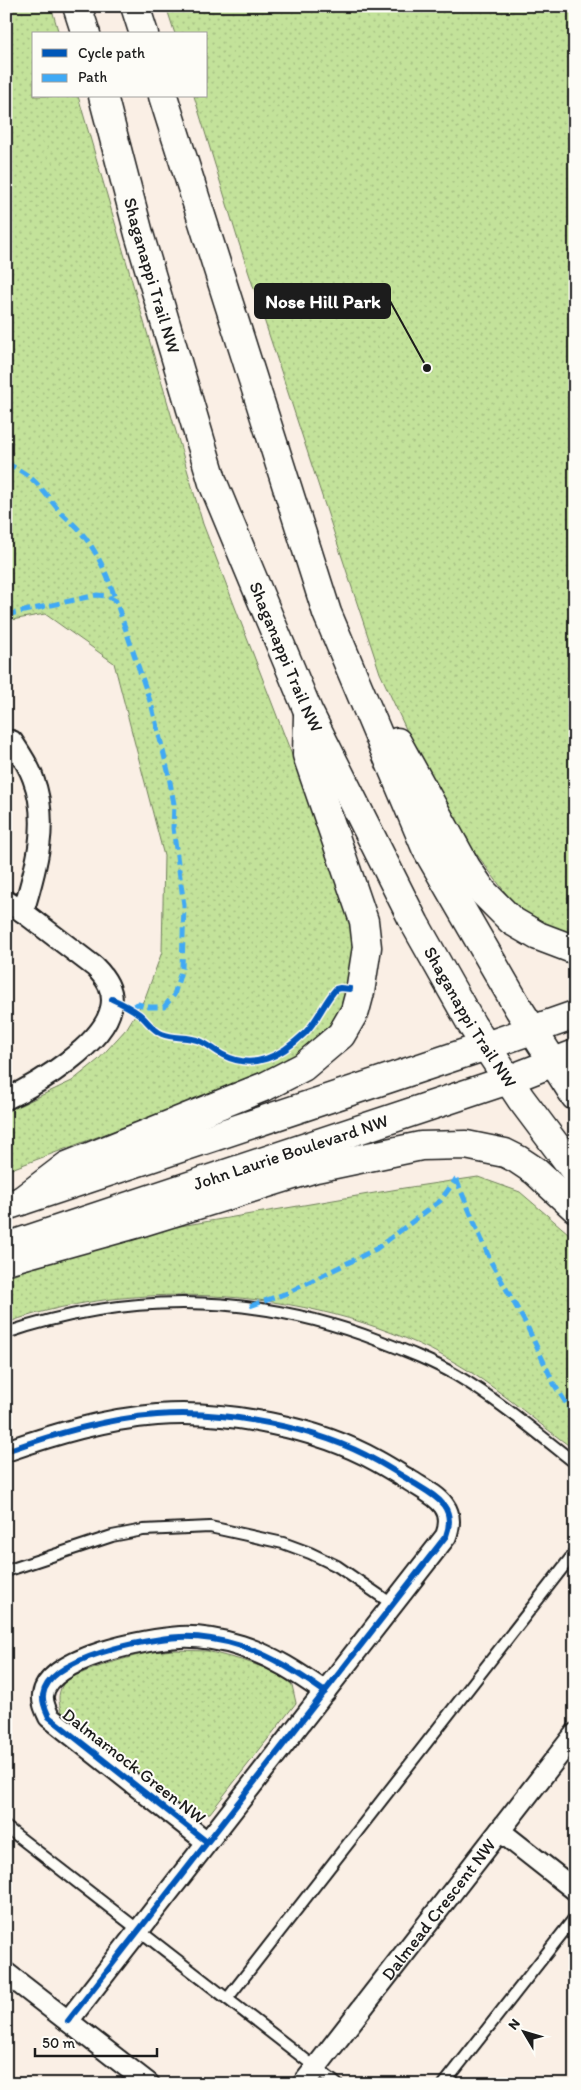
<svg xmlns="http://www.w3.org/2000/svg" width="581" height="2090" font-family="Itim,sans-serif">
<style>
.park{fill:url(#park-dots);stroke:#707f5b}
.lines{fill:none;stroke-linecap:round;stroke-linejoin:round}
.lane-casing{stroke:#1c1c1c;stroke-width:14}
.street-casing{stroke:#1c1c1c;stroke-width:24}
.secondary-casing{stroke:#1c1c1c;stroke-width:31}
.primary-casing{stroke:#1c1c1c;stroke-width:31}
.lane{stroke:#fdfcf7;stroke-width:10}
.street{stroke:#fdfcf7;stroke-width:20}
.secondary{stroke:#fdfcf7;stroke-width:28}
.primary{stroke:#fdfcf7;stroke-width:28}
.quiet{stroke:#3fa9f5;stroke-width:5;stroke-dasharray:10 5;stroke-linecap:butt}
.cycleway-casing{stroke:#fdfcf7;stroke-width:9}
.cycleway{stroke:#0057b8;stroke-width:6}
.labels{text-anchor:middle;stroke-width:4;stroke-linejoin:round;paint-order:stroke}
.street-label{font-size:18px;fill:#1c1c1c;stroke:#fdfcf7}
.leader{fill:none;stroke:#1c1c1c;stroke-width:2}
.callout-dot{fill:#1c1c1c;stroke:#fdfcf7;stroke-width:2}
.callout{fill:#1c1c1c;stroke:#1c1c1c;stroke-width:2}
.callout-label{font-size:19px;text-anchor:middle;font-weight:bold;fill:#fff}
</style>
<defs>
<pattern id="park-dots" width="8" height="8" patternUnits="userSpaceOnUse" patternTransform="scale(1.25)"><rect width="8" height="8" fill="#c3e29a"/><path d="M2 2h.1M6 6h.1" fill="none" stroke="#a7c184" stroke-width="1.8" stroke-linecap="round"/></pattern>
</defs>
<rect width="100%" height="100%" fill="#faefe5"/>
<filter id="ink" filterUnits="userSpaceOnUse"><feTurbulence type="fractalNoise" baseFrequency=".02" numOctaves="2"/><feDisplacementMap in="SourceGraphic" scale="10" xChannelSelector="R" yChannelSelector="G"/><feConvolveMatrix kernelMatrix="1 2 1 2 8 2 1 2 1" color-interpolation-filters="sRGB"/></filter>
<g filter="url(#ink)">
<!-- park -->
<path class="park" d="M6 6H51L59 34H34V96H78L203 524 307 794 352 920 355 968 339 1013 322 1035 284 1067 6 1171V1112L72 1081 98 1060 127 1028 145 998 162 952 164 856 114 663 45 614 6 621Z
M166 6H575V935L552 929 527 916 510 899 443 809 380 673 237 237 194 96H206V34H175Z
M478 1177 520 1192 568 1233 575 1243V1450C540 1425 505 1394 469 1371 342 1291 147 1273 6 1323V1277L46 1263 163 1229 404 1188Z
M174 1650 207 1651 245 1661 279 1673 292 1685 296 1703 210 1813 190 1815 63 1716C59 1705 56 1694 64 1683 71 1674 125 1658 139 1655 150 1652 163 1651 174 1650Z"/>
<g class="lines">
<defs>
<path id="lane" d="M6 1333C133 1290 256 1293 380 1341 406 1351 432 1361 456 1375 498 1400 536 1432 575 1463
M6 1571 112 1536 143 1530 210 1527 283 1543 310 1553 337 1566 392 1604
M6 1827 337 2084
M227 1999 575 1552
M444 2084 575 1917"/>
<g id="street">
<path d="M12 741C20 753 28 764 33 778 50 822 36 869 23 912"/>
<path d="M6 901 23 912 95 967C106 978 115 991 111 1008 104 1044 38 1084 6 1099"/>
<path d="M6 1451C55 1434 105 1419 157 1415 225 1410 317 1427 377 1461 388 1467 399 1474 409 1480 432 1495 458 1504 446 1536L68 2021"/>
<path d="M500 1831 575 1890"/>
<path d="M207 1842 49 1717C46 1710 42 1703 43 1695 48 1657 148 1639 180 1637 199 1636 223 1640 241 1646 272 1656 298 1673 325 1692"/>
<path d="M6 1973 149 2084"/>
<path id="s1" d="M303 2084 575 1734"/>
</g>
<g id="secondary">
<path d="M6 1206 486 1046"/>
<path id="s2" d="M6 1247 508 1080"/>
</g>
<g id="primary">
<path d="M77 6 86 34"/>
<path d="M135 6 144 34"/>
<path id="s3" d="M103 96 139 234 213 483 308 711 415 924 472 1025 521 1099 575 1171"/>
<path d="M163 96 327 613 426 848 519 1009 575 1096"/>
<path d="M397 742 466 867 483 892 512 921 538 936 575 950"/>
<path d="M486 1046 575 1015"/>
<path d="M508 1080 575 1054"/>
<path d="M21 1201 67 1166 266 1086 303 1067 341 1035 355 1011 360 992 367 947 364 921 307 755 308 715"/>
<path d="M6 1260 139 1223 316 1168 421 1146 466 1145 505 1153 517 1159 535 1171 575 1208"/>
</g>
</defs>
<!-- lane casing -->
<use href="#lane" class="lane-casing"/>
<!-- street casing -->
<use href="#street" class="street-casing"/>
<!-- secondary casing -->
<use href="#secondary" class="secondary-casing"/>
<!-- primary casing -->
<use href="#primary" class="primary-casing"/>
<!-- lane -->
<use href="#lane" class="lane"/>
<!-- street -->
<use href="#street" class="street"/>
<!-- secondary -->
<use href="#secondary" class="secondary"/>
<!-- primary -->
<use href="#primary" class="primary"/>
<!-- quiet -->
<path class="quiet" d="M6 463C35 477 38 485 57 508 64 516 72 522 79 530 98 552 107 574 116 601
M6 615 97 595 107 596 116 601 152 707 168 771 174 804 173 828 184 905 182 968 174 995 164 1007H149L138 1004 128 1008
M574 940 575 937
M456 1179 491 1262 526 1324 554 1384 575 1417
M250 1306 287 1293 376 1249 440 1201 456 1179"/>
<defs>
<path id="cycleway" d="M112 999C121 1003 131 1008 139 1014 147 1020 152 1030 162 1034 174 1039 187 1036 200 1041 208 1044 215 1051 223 1055 254 1071 281 1056 305 1033 318 1020 324 1002 336 989L340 988 350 989
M6 1451C55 1434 105 1419 157 1415 225 1410 317 1427 377 1461 388 1467 399 1474 409 1480 432 1495 458 1504 446 1536L68 2021
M207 1842 49 1717C46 1710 42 1703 43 1695 48 1657 148 1639 180 1637 199 1636 223 1640 241 1646 272 1656 298 1673 325 1692"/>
</defs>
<!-- cycleway casing -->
<use href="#cycleway" class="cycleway-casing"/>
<!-- cycleway -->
<use href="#cycleway" class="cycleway"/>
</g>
</g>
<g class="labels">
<!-- street labels -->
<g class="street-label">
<text dy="6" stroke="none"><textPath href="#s3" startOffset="186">Shaganappi Trail NW</textPath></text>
<text dy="6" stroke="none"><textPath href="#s3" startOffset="591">Shaganappi Trail NW</textPath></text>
<text dy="6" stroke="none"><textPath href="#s3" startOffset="996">Shaganappi Trail NW</textPath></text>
<text dy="6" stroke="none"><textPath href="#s2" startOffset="300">John Laurie Boulevard NW</textPath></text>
<text transform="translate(134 1766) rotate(38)" y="6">Dalmarnock Green NW</text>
<text dy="6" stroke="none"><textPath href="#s1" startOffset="221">Dalmead Crescent NW</textPath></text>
</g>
</g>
<!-- callouts -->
<path class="leader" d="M427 368L390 301"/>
<circle class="callout-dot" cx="427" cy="368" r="5"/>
<rect class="callout" x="255" y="284" width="135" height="34" rx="5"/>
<g class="callout-label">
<text x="323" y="308">Nose Hill Park</text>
</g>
<!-- margin -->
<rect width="581" height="2090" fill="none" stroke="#fdfcf7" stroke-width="25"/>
<rect x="12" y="12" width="556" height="2065" fill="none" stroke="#1c1c1c" stroke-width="2" filter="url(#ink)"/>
<!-- legend -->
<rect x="32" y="32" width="175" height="65" fill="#fdfcf7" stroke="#a3a29f"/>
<rect x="42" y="49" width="25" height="8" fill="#0057b8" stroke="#a3a29f"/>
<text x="78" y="58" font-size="15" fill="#1c1c1c">Cycle path</text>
<rect x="42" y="74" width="25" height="8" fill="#3fa9f5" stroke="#a3a29f"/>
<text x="78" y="82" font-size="15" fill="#1c1c1c">Path</text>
<!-- north arrow -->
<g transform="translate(524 2032) rotate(308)" stroke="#fdfcf7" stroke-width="4" paint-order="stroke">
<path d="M0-4L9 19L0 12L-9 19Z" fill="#1c1c1c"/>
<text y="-8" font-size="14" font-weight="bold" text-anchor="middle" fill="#1c1c1c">N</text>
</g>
<!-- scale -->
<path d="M35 2048v8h122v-8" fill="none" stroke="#1c1c1c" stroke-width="2.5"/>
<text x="42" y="2048" font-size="15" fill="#1c1c1c" stroke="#fdfcf7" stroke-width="4" paint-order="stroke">50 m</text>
</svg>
